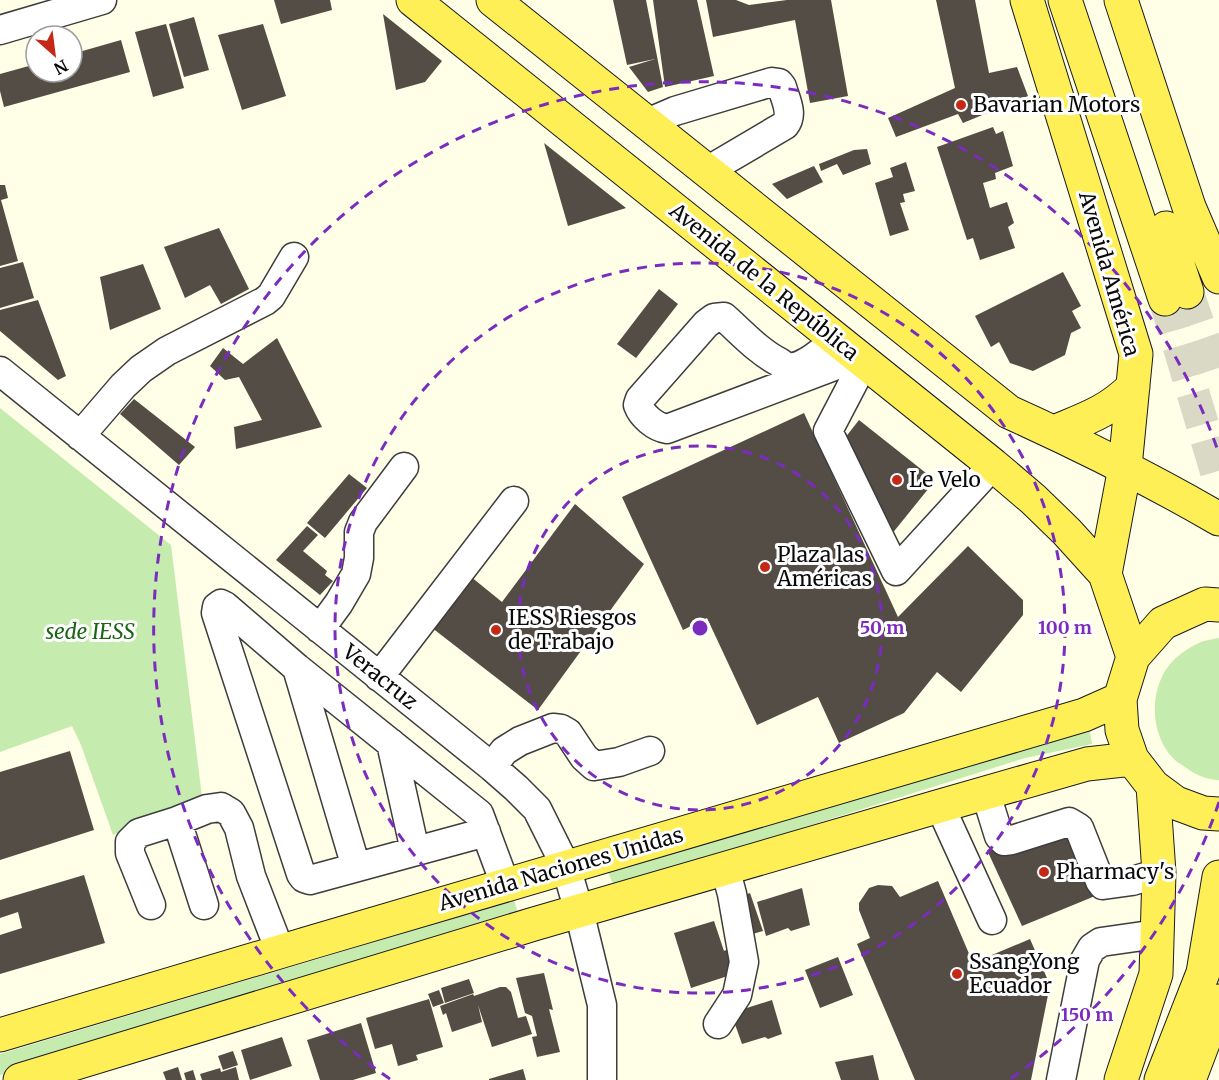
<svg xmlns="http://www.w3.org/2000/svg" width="1219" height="1080" font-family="Merriweather,serif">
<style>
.green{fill:#c5ecae}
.building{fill:#534d45}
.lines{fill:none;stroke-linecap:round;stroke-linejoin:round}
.major-tunnel{stroke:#dad9c6;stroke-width:33;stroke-dasharray:33 16;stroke-linecap:butt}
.minor-casing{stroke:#3d3d3d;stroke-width:31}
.major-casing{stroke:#1b1b1b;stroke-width:35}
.minor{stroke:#fff;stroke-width:28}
.major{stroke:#ffef57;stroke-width:33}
.ring{fill:none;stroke:#7b2cbf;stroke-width:3;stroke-dasharray:10 8}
.poi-dot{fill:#c42918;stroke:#fff;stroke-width:2}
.labels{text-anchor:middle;stroke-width:6;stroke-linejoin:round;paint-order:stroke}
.poi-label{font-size:21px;fill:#0a0a0a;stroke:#fff;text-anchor:start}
.street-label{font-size:21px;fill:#0a0a0a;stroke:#fff}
.park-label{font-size:21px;font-style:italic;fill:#1b6516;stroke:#fff}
.centre{fill:#7b2cbf;stroke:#fff;stroke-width:3}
.ring-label{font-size:18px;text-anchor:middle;font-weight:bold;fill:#7b2cbf;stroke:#fff;stroke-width:6;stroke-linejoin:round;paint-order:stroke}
</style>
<rect width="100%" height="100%" fill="#fffee7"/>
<!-- green -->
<path class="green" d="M0 408 171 545 202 797 113 835 81 745 72 726 0 752Z
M1219 638V780C1207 780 1194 774 1185 767 1181 764 1176 762 1173 758 1152 736 1149 698 1165 671 1173 658 1187 648 1201 642 1206 640 1213 639 1219 638Z
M1089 726 1092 744 1025 758 614 887 607 869Z
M514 900 519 917 0 1075V1054Z"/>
<!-- building -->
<path class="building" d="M274 0H330L332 10 281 24Z
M613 0H646L663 87 648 92 629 67 655 59 627 65Z
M653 0H697L714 76 665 87Z
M706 0H736L749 5 787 0H831L848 96 810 103 795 20 713 37Z
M936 0H975L989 73 1017 67 1028 96 963 123 958 114 896 137 888 118 955 88Z
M383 14 442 61 425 82 396 90Z
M194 17 209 70 184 77 169 24Z
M166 24 184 88 153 97 135 32Z
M263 24 286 96 242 110 218 35Z
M121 40 130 72 4 107 0 91V74L36 64V72H72V54Z
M993 127 996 134 1003 131 1013 166 995 173 996 179 983 183 990 208 1007 202 1014 223 1008 227 1015 248 980 260 973 238 967 240 937 147Z
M544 143 626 208 568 226Z
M867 149 871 164 843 175 837 164 821 171 819 164 854 150Z
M906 162 915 191 903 194 905 202 900 203 909 230 890 236 875 183 893 177 890 168Z
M814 166 823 182 787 199 772 184Z
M0 185H5L8 198 1 200 18 261 0 266Z
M219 228 249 289 221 304 210 285 185 298 164 247Z
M23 262 34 298 0 308V268Z
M143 264 161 309 110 330 100 277Z
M1063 272 1081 306 1072 311 1081 328 1071 333 1065 355 1033 371 1010 363 999 342 991 347 975 316Z
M659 289 678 304 636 358 617 344Z
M38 300 66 376 58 380 0 331V310Z
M277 338 322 427 236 449 234 427 262 420 239 377 225 380 210 366 223 348 243 364Z
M134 399 195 447 179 465 120 414Z
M804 413 898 617 968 546 1023 600V615L961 692 937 672 904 713 839 743 818 697 757 725 707 618 683 630 622 497Z
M859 420 931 477 933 483 891 535 841 443Z
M349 474 367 488 325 538 307 523Z
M575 504 644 564 538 710 427 624 470 576 502 602Z
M307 526 318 535 303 551 327 571 325 575 333 581 320 595 276 560Z
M70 751 94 830 0 860V772Z
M1072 827 1100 894 1022 926 987 850Z
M84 875 105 943 0 974V935L22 928 18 912 0 918V900Z
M938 881 973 963 1030 939 1050 985 1031 1080H915L857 944 870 938 859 910V903L869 888 878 885 892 886 900 897Z
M802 888 810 925 791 931 788 928 766 936 757 902Z
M750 893 763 931 749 935 736 898Z
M714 921 724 951 732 947 740 972 691 988 674 933Z
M838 957 853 995 820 1008 805 970Z
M544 973 553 1010 549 1009 560 1052 537 1057 532 1037 537 1036 532 1016 525 1013 516 978Z
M469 979 474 993 445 1003 441 988Z
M500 987H506L511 992 518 1018 526 1016 532 1034 492 1047 478 1005 482 1022 452 1032 446 1013 443 1015 440 1006 473 994 474 996Z
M439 990 444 1003 433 1007 428 994Z
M429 999 443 1047 416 1055 418 1060 398 1066 392 1044 375 1049 366 1018Z
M772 1000 782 1034 768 1039 765 1037 742 1044 731 1013Z
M361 1023 376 1073 353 1080H320L307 1040Z
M282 1037 292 1066 250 1080 241 1050Z
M233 1051 238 1065 223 1070 218 1056Z
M873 1055 879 1080H841L835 1062Z
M178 1067 182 1080H166L163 1072Z
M236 1067 239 1080H202L200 1074 220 1068 221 1072Z
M523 1069 526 1080H489V1079Z
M193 1070 196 1080H186L184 1073Z"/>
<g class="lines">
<!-- major-tunnel -->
<path class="major-tunnel" d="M1187 292 1219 384
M1165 299 1219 480"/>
<defs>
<path id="minor" d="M0 30 102 0
M647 123 675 111 772 82 779 83 782 87C785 99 794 114 785 125L707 171
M835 338C826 349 802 370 787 367 784 366 782 364 779 362 758 351 742 333 724 317L714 318 706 324 640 399 638 405C642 416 655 427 667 429L858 357
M864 362 828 431 896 571 993 465
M0 371 492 767 516 788 537 809 566 867 579 911 602 1005V1080
M80 436 123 386 141 369 167 351 265 301 271 296 294 257
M320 629 339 603 356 574 359 558V532L363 522 404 467
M297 668 356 867
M379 677 514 501
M391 743 415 851
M492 767 504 751 520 741 553 728 561 729 568 733 584 757 594 766 619 762 650 751
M983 794 990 807 999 836 1004 841 1012 840 1069 822 1079 828 1100 881 1103 885 1132 881 1159 873
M940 806 992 920
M177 821 204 905
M486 832 310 880 304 878 301 874 216 613 217 607 221 604 225 606 297 668 479 814 505 884
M151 905 130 853V842L139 833 177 821 207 809 221 807 231 813 239 828 251 876 280 951
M718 1024 737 995 744 962 732 894 725 868
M1061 1080 1085 960 1092 948 1101 942 1157 934"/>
<path id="major" d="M413 0 993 465 1033 499 1067 532 1105 574
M493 0 1009 412C1082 445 1150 479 1219 519
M1027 0 1136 354 1125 467 1105 574 1133 657
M1065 0 1165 299
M1121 0 1189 207 1219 277
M1166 228 1187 292
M1054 432C1085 419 1108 412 1133 387
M1219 605 1205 604 1163 623 1133 657 1120 699 1122 730 1132 759 1153 786 1176 803 1203 813 1219 814
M0 1035C361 927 723 821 1084 715L1120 699
M20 1080 534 924 940 806 1087 764 1132 759
M1121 1080 1156 974 1159 873 1153 786
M1161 1080 1203 973 1219 877
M1189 1080 1219 1001"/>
</defs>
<!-- minor casing -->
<use href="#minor" class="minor-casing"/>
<!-- major casing -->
<use href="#major" class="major-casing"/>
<!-- minor -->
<use href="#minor" class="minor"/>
<!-- major -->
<use href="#major" class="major"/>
</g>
<!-- distance rings -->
<g class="ring">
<circle cx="700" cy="628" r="182"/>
<circle cx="700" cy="628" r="365"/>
<path d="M1219 802A547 547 0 0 1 1010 1079M390 1079A547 547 0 1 1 1219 454"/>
</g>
<!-- markers -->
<g class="poi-dot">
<circle cx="961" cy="105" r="6"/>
<circle cx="897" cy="480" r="6"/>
<circle cx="765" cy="567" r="6"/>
<circle cx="496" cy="630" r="6"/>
<circle cx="1044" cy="872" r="6"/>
<circle cx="957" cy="974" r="6"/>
</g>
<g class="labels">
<!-- poi labels -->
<g class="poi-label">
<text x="973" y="112">Bavarian Motors</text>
<text x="909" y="487">Le Velo</text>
<text x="777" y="562">Plaza las<tspan x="777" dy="24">Américas</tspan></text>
<text x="508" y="625">IESS Riesgos<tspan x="508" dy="24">de Trabajo</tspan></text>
<text x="1056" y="879">Pharmacy's</text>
<text x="969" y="969">SsangYong<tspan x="969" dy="24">Ecuador</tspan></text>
</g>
<!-- street labels -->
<g class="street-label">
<text transform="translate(1109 274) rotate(74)" y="7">Avenida América</text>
<text transform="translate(764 282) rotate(39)" y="7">Avenida de la República</text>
<text transform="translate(380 677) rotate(39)" y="7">Veracruz</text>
<text transform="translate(561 869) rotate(-16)" y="7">Avenida Naciones Unidas</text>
</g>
<!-- park labels -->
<g class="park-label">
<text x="90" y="639">sede IESS</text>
</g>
</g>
<circle cx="700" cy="628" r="9" class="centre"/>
<g class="ring-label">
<text x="882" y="634">50 m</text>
<text x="1065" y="634">100 m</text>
<text x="1087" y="1021">150 m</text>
</g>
<!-- north arrow -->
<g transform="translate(54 54) rotate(152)"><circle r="28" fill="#ffffff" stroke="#9d9d9d" stroke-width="1.5"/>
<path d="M0-4.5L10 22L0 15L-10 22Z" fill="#c42918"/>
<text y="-9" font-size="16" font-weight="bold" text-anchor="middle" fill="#0a0a0a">N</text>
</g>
</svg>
